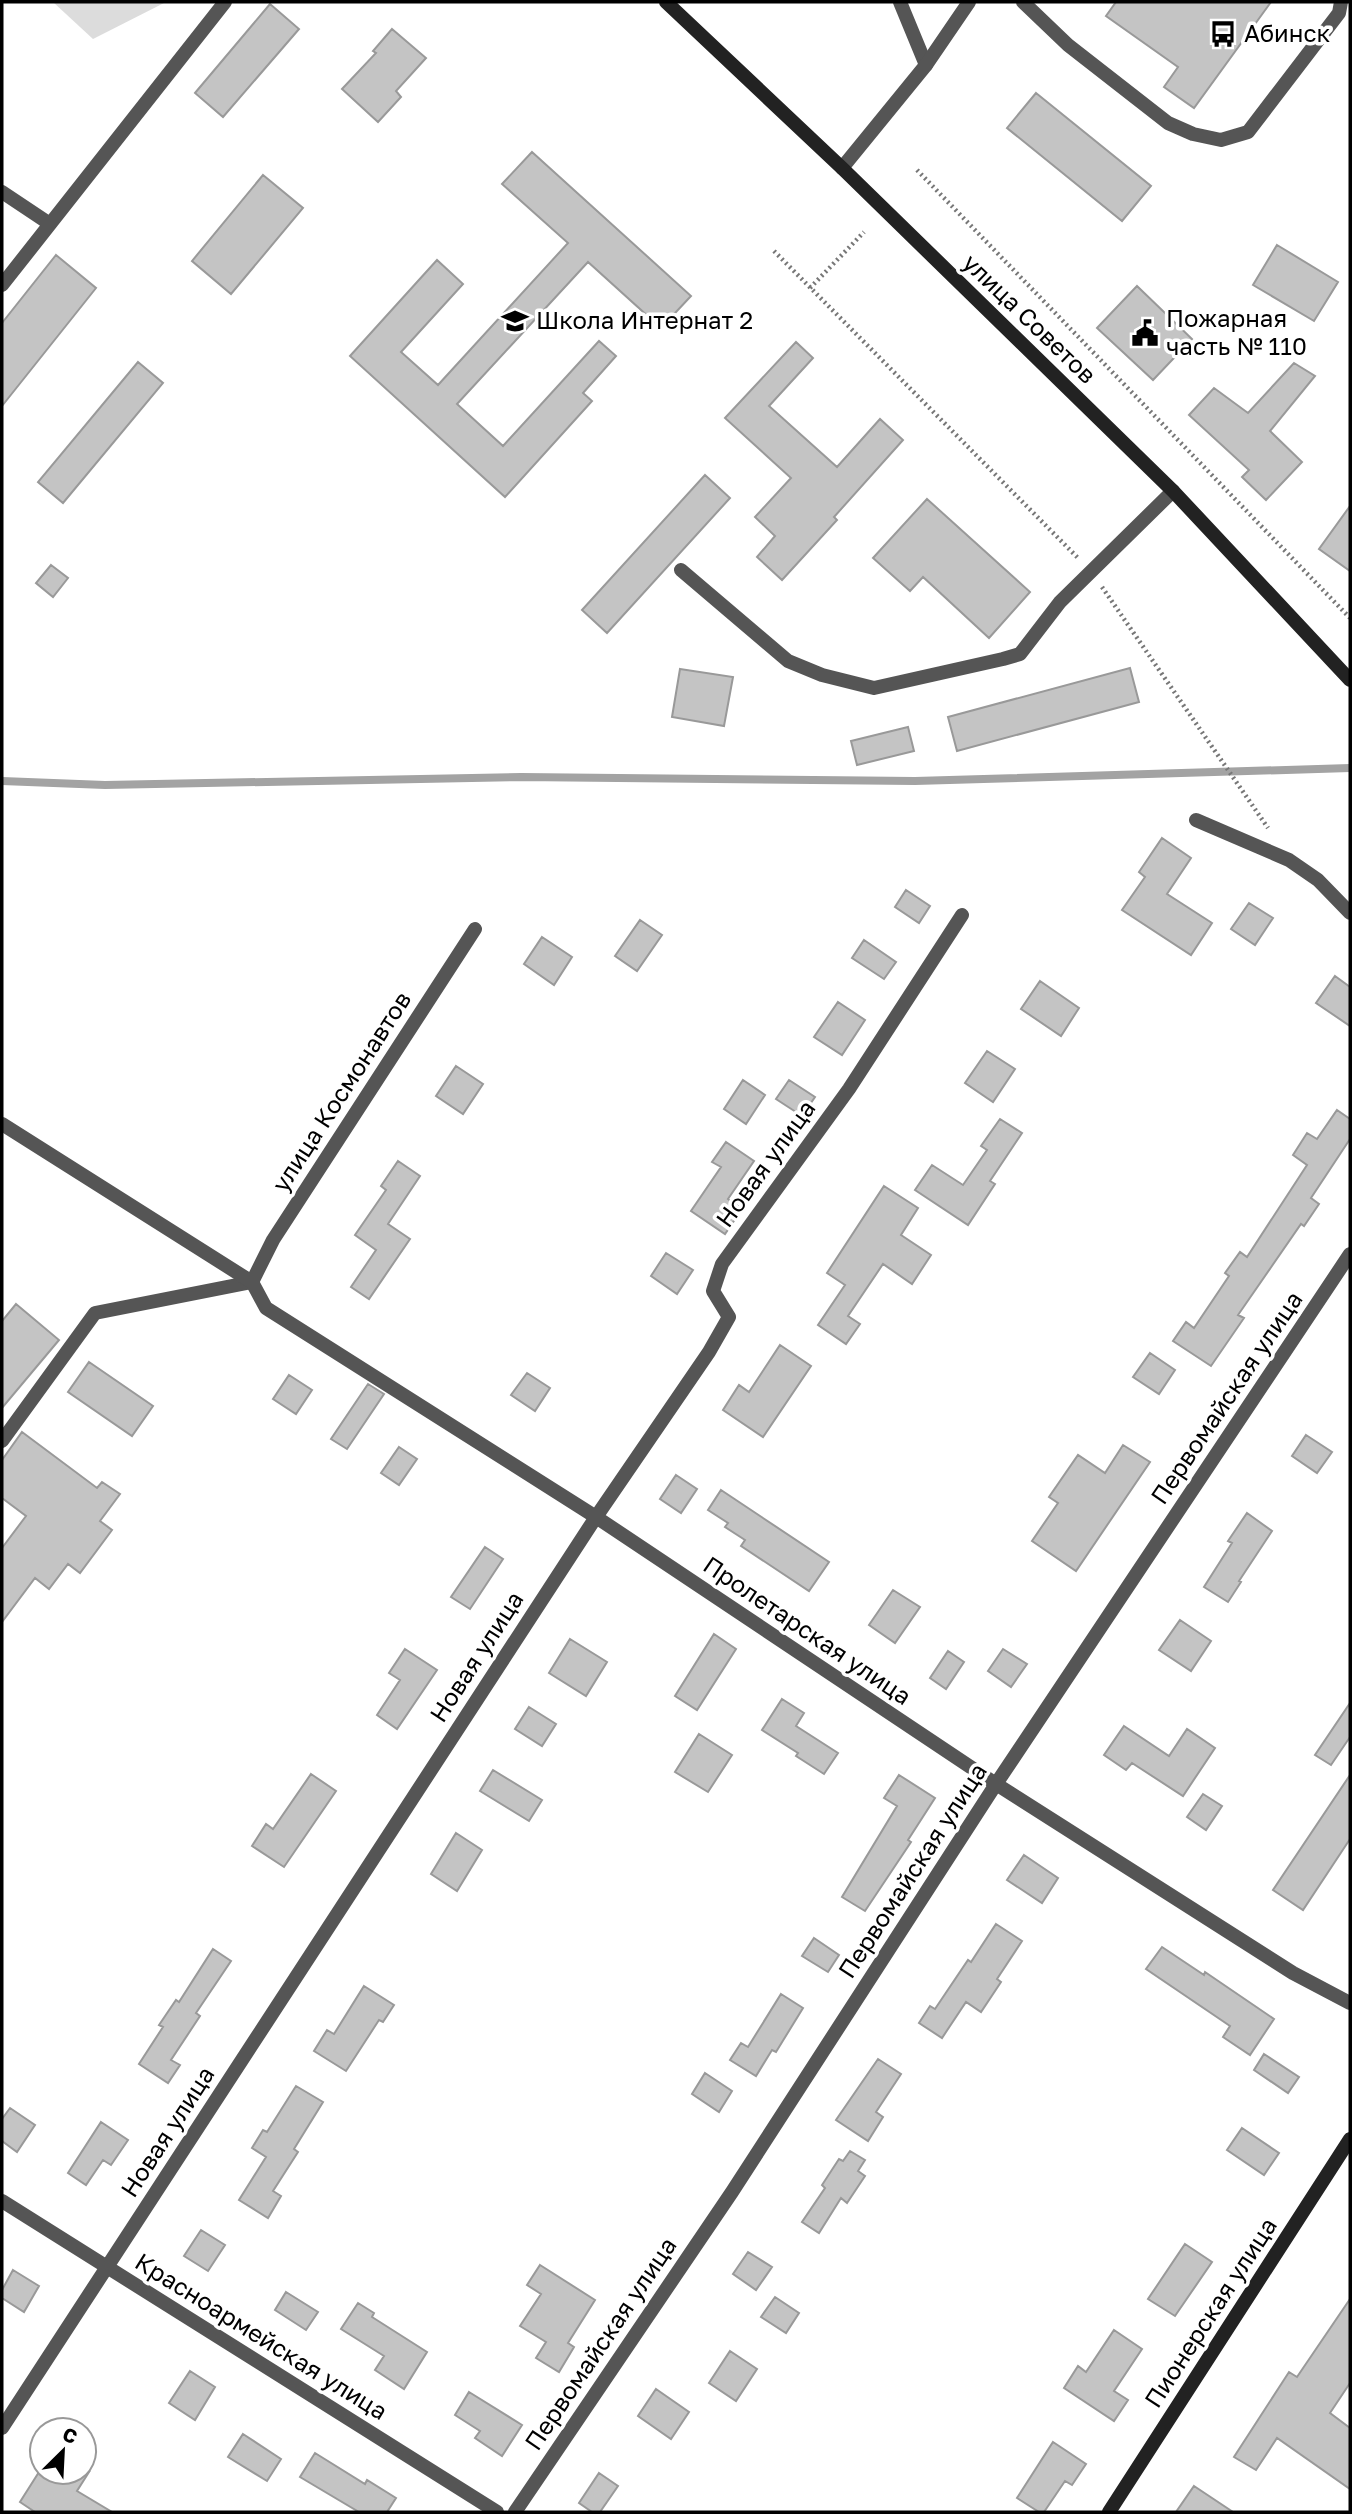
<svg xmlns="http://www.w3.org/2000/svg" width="1352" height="2514" font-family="'Golos Text',sans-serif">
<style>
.green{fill:#dcdcdc}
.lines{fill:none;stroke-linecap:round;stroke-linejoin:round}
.stream{stroke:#a3a3a3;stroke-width:8}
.building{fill:#c4c4c4;stroke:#999;stroke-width:2}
.path{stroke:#777;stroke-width:4.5;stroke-dasharray:2 3.5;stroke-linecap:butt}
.service{stroke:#555;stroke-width:14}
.minor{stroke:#555;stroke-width:14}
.secondary{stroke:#222;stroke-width:14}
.labels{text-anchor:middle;stroke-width:7;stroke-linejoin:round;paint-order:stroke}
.poi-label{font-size:24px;fill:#000;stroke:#fff;text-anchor:start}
.street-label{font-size:24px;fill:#000;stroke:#fff}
</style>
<rect width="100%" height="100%" fill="#fff"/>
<!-- green -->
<path class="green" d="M53 2H166L93 39Z"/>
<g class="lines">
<!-- stream -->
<path class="stream" d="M2 781 105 785 521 777 915 781 1350 768"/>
</g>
<!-- building -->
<path class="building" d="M1116 2H1271L1194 108 1164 87 1178 67 1106 16Z
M270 4 299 29 223 117 195 93Z
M392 29 426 58 396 91 401 97 378 122 342 89 376 53 373 51Z
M1036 93 1151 186 1122 221 1007 128Z
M532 152 691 296 661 328 588 262 457 404 503 446 599 341 616 356 583 393 592 401 505 497 350 356 437 260 463 284 401 352 438 385 568 243 502 184Z
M263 175 303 208 231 294 192 261Z
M1277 245 1338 282 1314 321 1253 285Z
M56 255 96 288 2 406V323Z
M1137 286 1192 339 1153 380 1097 328Z
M796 342 813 358 769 406 837 467 880 419 903 440 834 517 837 520 782 580 757 557 775 536 755 517 791 478 725 418Z
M138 362 163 383 63 503 38 482Z
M1294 363 1315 376 1270 431 1302 462 1266 500 1242 477 1249 470 1189 415 1214 388 1248 413Z
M705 475 730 498 607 633 582 610Z
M927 499 1030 592 989 638 923 577 910 591 873 558Z
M1350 506V571L1319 549Z
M51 565 68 578 53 597 36 583Z
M1130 668 1139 702 957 751 948 717Z
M680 669 733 677 724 726 672 717Z
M908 727 914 751 857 765 851 741Z
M1162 838 1191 858 1167 894 1212 923 1191 955 1122 910 1145 877 1139 872Z
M906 890 930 906 919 923 895 907Z
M1249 903 1273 918 1255 945 1231 929Z
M640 920 662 935 637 971 615 956Z
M542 937 572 957 554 985 524 964Z
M864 940 896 962 884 979 852 958Z
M1335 976 1350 987V1026L1316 1003Z
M1040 981 1079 1008 1061 1036 1021 1009Z
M838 1002 865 1020 842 1055 814 1037Z
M987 1051 1015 1069 993 1102 965 1083Z
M456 1066 483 1084 463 1114 436 1096Z
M743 1080 765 1095 746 1124 724 1109Z
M789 1080 815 1097 802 1116 776 1099Z
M1337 1110 1350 1119V1139L1311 1198 1319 1204 1304 1226 1301 1224 1238 1315 1244 1318 1211 1366 1173 1341 1186 1322 1194 1328 1229 1276 1225 1273 1240 1252 1247 1257 1307 1165 1293 1155 1307 1133 1317 1139Z
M1000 1119 1022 1133 990 1181 995 1184 968 1225 915 1190 932 1165 963 1185 987 1150 981 1146Z
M726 1142 754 1161 728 1199 742 1209 725 1234 691 1211 721 1167 712 1162Z
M398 1161 420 1176 388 1224 410 1239 369 1299 351 1287 376 1250 355 1235 386 1190 381 1186Z
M884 1186 918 1208 901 1235 931 1255 912 1284 883 1264 848 1316 860 1324 846 1344 818 1325 845 1285 827 1273Z
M666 1253 693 1270 677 1294 651 1276Z
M16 1304 59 1340 2 1408V1321Z
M780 1345 811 1366 763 1437 723 1410 739 1385 749 1392Z
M1150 1353 1175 1370 1159 1394 1133 1377Z
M89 1362 153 1406 132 1436 68 1392Z
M527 1373 550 1388 535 1411 511 1395Z
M289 1375 312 1390 296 1414 273 1399Z
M368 1384 384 1394 347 1449 331 1439Z
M22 1432 97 1488 102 1482 120 1494 100 1521 112 1530 80 1573 68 1564 49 1589 35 1578 2 1622V1548L26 1516 2 1498V1460Z
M1306 1435 1332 1452 1317 1473 1292 1456Z
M1123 1445 1150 1462 1076 1571 1032 1541 1058 1503 1049 1497 1078 1455 1105 1473Z
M399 1447 417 1459 399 1485 381 1473Z
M676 1475 697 1489 681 1513 660 1499Z
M721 1490 829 1562 809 1591 741 1546 745 1540 725 1527 728 1523 708 1510Z
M1247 1513 1272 1531 1239 1581 1241 1582 1228 1602 1204 1587 1232 1543 1228 1541Z
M485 1547 503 1559 470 1609 451 1597Z
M893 1590 920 1607 895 1643 869 1625Z
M1180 1620 1211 1641 1191 1671 1159 1650Z
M714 1634 736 1649 697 1710 675 1696Z
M570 1639 607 1662 586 1696 549 1673Z
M405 1649 437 1670 397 1729 377 1715 400 1680 389 1673Z
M1003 1649 1027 1664 1011 1687 988 1671Z
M948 1651 964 1662 946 1689 930 1678Z
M782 1699 804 1713 796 1726 838 1753 824 1774 796 1756 798 1753 762 1730Z
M1350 1703V1737L1331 1765 1315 1755Z
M529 1707 556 1724 542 1746 515 1729Z
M1124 1726 1169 1756 1187 1729 1215 1748 1183 1796 1132 1763 1126 1770 1104 1755Z
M699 1734 732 1755 708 1792 675 1772Z
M493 1770 542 1800 529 1821 480 1791Z
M311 1774 336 1791 284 1867 252 1846 266 1824 273 1829Z
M899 1775 935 1798 908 1840 911 1842 865 1911 842 1897 897 1806 884 1798Z
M1350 1775V1839L1303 1910 1273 1890Z
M1203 1794 1222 1806 1206 1830 1187 1817Z
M456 1833 482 1850 457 1891 431 1874Z
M1024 1855 1058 1878 1042 1903 1007 1880Z
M996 1924 1022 1941 997 1979 1001 1982 981 2012 966 2002 942 2038 919 2023 930 2006 935 2009 968 1960 971 1962Z
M814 1938 839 1955 828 1972 802 1956Z
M1162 1947 1204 1975 1205 1972 1274 2019 1250 2055 1223 2037 1230 2026 1146 1969Z
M213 1949 231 1961 196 2013 200 2016 171 2060 180 2065 168 2083 139 2064 163 2027 159 2025 176 2000 179 2002Z
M364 1986 394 2005 383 2022 379 2020 346 2071 314 2051 327 2030 334 2034Z
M781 1994 803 2008 776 2052 772 2050 756 2076 730 2060 741 2043 748 2047Z
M1264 2054 1299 2077 1288 2093 1254 2070Z
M878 2059 901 2074 876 2112 883 2117 868 2141 836 2120Z
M705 2073 732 2091 719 2112 692 2094Z
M296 2086 323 2102 294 2149 298 2152 273 2191 281 2196 268 2218 239 2200 266 2157 252 2148 263 2130 267 2132Z
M10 2108 35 2125 17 2152 2 2141V2119Z
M101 2122 128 2140 111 2165 103 2160 86 2185 68 2173Z
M1242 2128 1279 2153 1264 2175 1227 2150Z
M850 2151 865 2160 858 2171 865 2176 847 2203 841 2198 819 2233 802 2222 825 2188 822 2185 839 2159 843 2161Z
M201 2230 225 2245 208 2271 184 2256Z
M1185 2244 1212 2262 1175 2316 1148 2299Z
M748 2252 772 2267 756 2290 733 2274Z
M540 2265 595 2300 568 2343 574 2347 559 2372 536 2358 546 2342 520 2326 541 2294 527 2285Z
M13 2270 39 2286 24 2312 2 2298V2290Z
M286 2292 318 2312 306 2330 275 2310Z
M775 2297 799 2313 786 2333 761 2317Z
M1350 2299V2383L1330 2413 1350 2428V2489L1277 2438 1256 2470 1234 2457 1289 2372 1297 2377Z
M358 2303 374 2313 372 2317 427 2352 404 2389 375 2370 384 2356 341 2329Z
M1114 2330 1142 2349 1114 2391 1128 2400 1114 2421 1064 2388 1078 2366 1086 2372Z
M730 2351 757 2369 736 2401 709 2383Z
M190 2371 215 2387 195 2420 169 2403Z
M656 2389 689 2412 671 2439 638 2416Z
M469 2392 522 2425 502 2456 475 2438 480 2431 455 2415Z
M243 2434 281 2459 267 2481 228 2457Z
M1053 2442 1086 2464 1072 2485 1065 2481 1044 2512H1039L1017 2498Z
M315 2453 365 2484 367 2480 396 2498 387 2512H359L300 2477Z
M39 2472H89L77 2491 112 2512H35L20 2502Z
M599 2473 618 2486 600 2512H592L579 2503Z
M1194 2486 1233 2512H1176Z"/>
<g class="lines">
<!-- path -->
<path class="path" d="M917 170 1350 618
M774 251 1079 559
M810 288 864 232
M1102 587 1268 828"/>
<!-- service -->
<path class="service" d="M900 2 926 65
M1023 2 1068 45 1168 123 1193 134 1221 140 1248 132 1339 13 1341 2
M681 570 788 661 822 675 874 688 1003 659 1020 654 1060 602 1173 491
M1196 820 1289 860 1318 880 1350 913
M2 1441 95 1313 252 1282"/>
<!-- minor -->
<path class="minor" d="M842 168 926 65 969 2
M2 192 50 224
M2 285 225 2
M2 1124 252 1282 266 1308 596 1517 996 1784 1293 1973 1350 2003
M252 1282 273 1240 475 929
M2 2201 497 2512
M2 2428 596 1517 709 1352 729 1317 713 1291 722 1264 849 1089 962 915
M515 2512 732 2192 996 1784 1350 1254"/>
<!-- secondary -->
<path class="secondary" d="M666 2 842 168 1173 491 1350 680
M1109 2512 1350 2139"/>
</g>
<!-- icons -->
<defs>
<symbol id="bus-bare" viewBox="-9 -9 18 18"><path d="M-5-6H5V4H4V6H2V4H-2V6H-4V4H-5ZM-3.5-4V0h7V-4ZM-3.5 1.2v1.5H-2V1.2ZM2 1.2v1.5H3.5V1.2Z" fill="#000" stroke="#fff" stroke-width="2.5" paint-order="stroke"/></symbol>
<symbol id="school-bare" viewBox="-9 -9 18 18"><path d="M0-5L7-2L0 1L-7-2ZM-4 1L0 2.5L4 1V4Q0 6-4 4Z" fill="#000" stroke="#fff" stroke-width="2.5" paint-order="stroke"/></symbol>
<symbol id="civic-bare" viewBox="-9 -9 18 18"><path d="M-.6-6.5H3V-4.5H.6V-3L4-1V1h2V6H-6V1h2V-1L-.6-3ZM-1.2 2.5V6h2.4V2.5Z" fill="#000" stroke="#fff" stroke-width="2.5" paint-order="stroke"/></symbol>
</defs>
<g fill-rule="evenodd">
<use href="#bus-bare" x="1204" y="15" width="38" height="38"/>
<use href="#school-bare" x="496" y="302" width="38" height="38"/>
<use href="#civic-bare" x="1126" y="314" width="38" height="38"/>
</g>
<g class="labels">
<!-- poi labels -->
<g class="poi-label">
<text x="1244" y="42">Абинск</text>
<text x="1166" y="327">Пожарная<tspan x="1166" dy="28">часть № 110</tspan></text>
<text x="536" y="329">Школа Интернат 2</text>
</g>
<!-- street labels -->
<g class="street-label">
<text transform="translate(1029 319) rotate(44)" y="8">улица Советов</text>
<text transform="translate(342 1092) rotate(-57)" y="8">улица Космонавтов</text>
<text transform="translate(766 1164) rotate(-54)" y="8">Новая улица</text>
<text transform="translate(1227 1398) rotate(-56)" y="8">Первомайская улица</text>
<text transform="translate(807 1631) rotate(34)" y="8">Пролетарская улица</text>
<text transform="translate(477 1657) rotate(-57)" y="8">Новая улица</text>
<text transform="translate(913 1871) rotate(-57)" y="8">Первомайская улица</text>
<text transform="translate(168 2132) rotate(-57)" y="8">Новая улица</text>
<text transform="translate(1211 2313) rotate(-57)" y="8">Пионерская улица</text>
<text transform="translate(261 2337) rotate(32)" y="8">Красноармейская улица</text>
<text transform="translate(601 2344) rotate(-56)" y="8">Первомайская улица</text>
</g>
</g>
<!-- border -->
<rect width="1352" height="2514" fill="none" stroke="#000000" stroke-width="7"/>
<!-- north arrow -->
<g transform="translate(63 2451) rotate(24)"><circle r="33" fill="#ffffff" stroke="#999999" stroke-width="2"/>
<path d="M0-5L12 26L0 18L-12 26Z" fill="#000000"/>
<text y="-10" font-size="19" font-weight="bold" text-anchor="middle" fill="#000000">С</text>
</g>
</svg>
